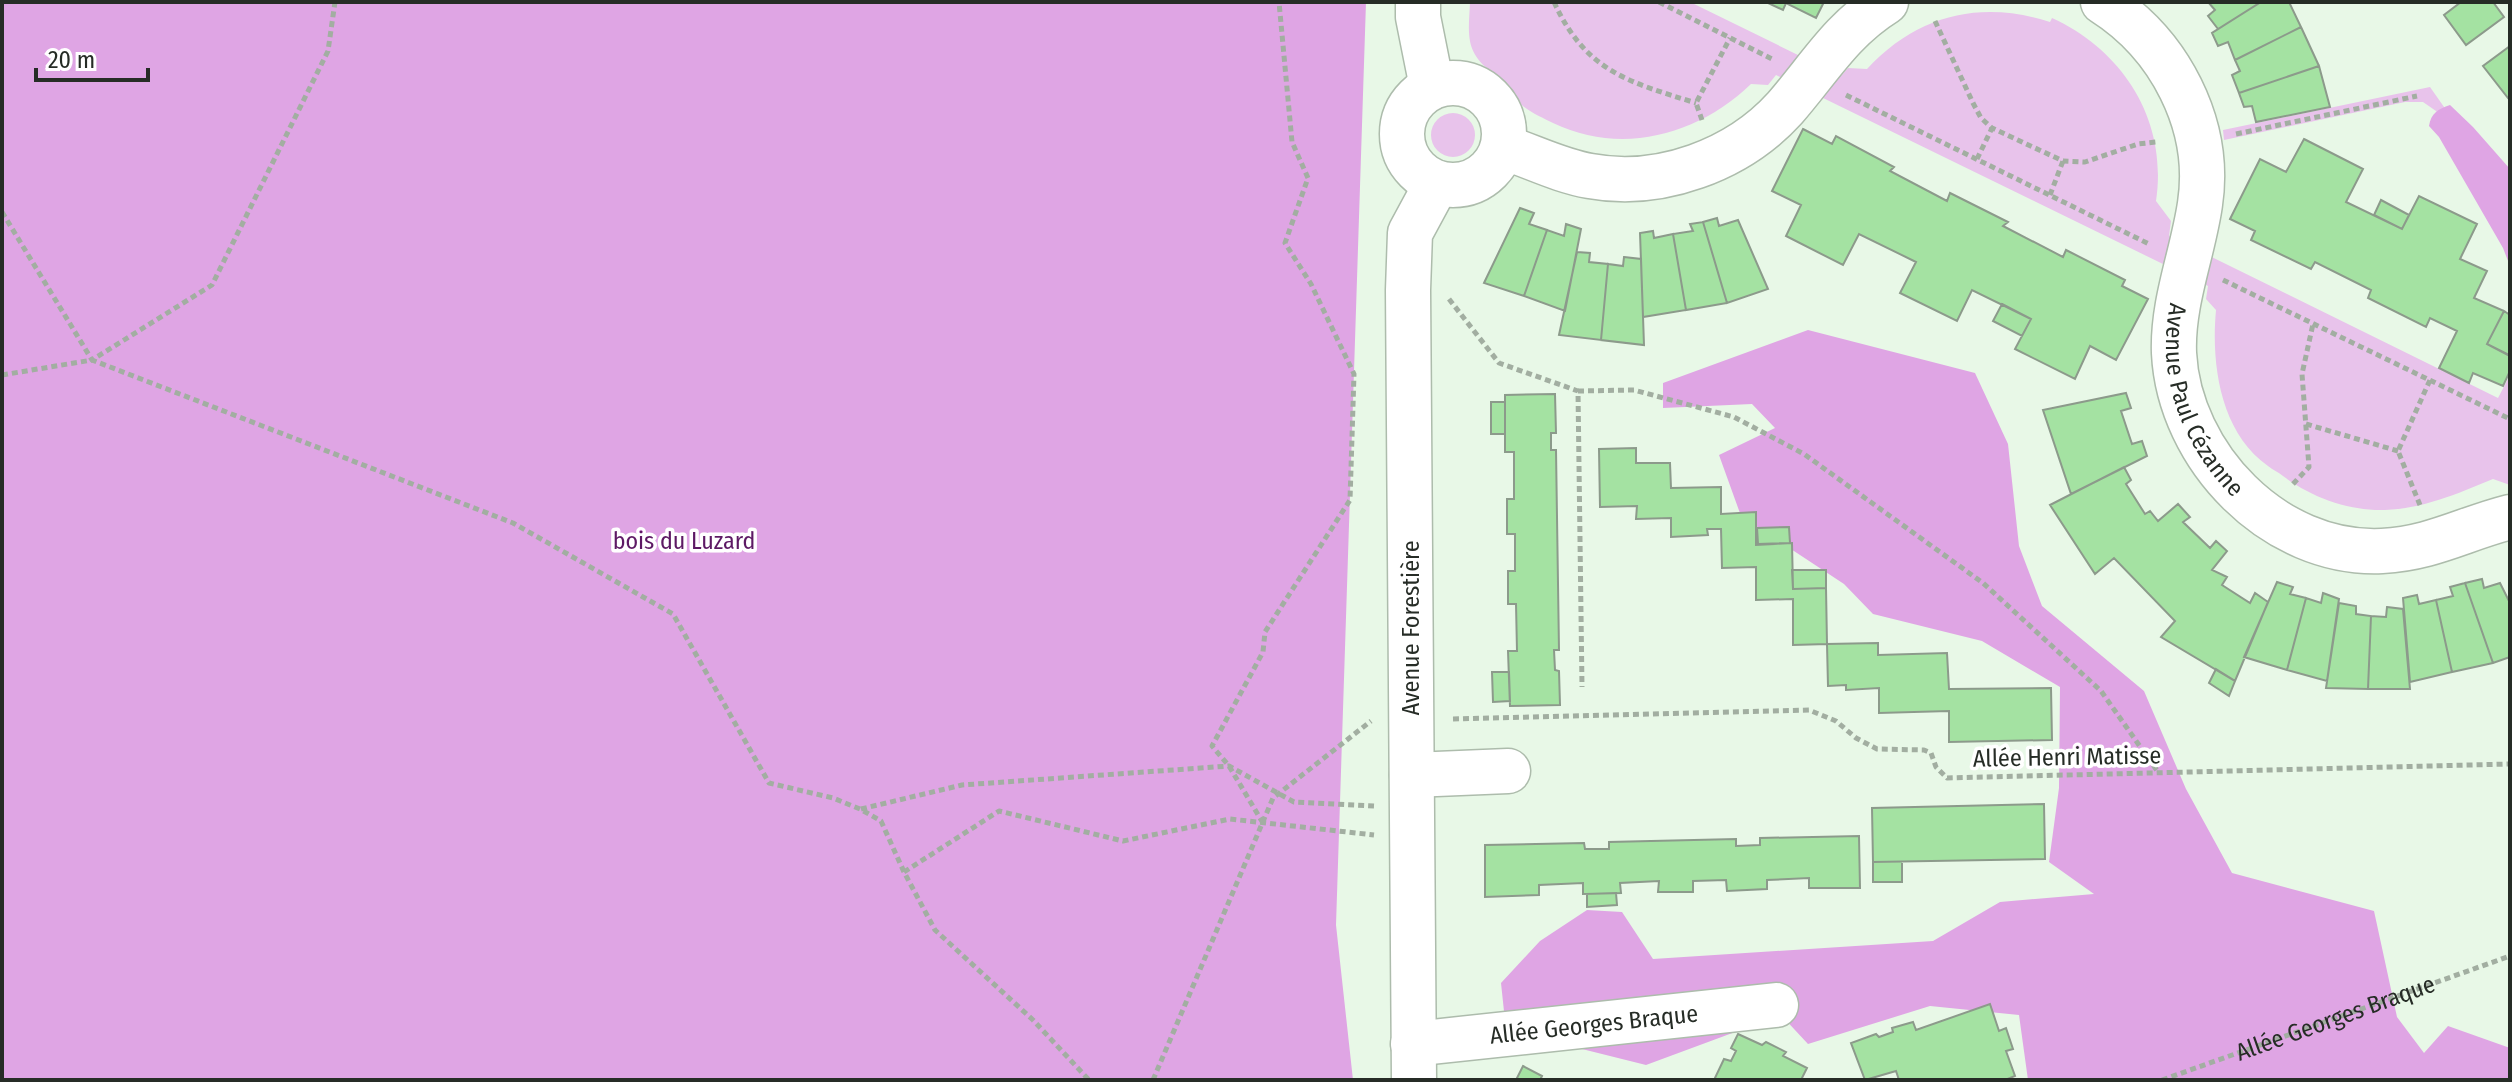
<svg xmlns="http://www.w3.org/2000/svg" width="2512" height="1082" font-family="'Fira Sans Condensed',sans-serif">
<style>
.green{fill:#e8c3eb}
.forest{fill:#dfa5e4}
.building{fill:#a4e2a2;stroke:#8c9a8b;stroke-width:2}
.lines{fill:none;stroke-linecap:round;stroke-linejoin:round}
.minor-casing{stroke:#adbcac;stroke-width:47}
.path{stroke:#a2aea1;stroke-width:5;stroke-dasharray:6 4;stroke-linecap:butt}
.minor{stroke:#fff;stroke-width:44}
.labels{text-anchor:middle;stroke-width:7;stroke-linejoin:round;paint-order:stroke}
.street-label{font-size:24px;fill:#262c26;stroke:#fff}
.park-label{font-size:24px;fill:#5d1964;stroke:#fff}
</style>
<rect width="100%" height="100%" fill="#e8f8e7"/>
<!-- green -->
<path class="green" d="M1470 2H1690L1841 76 1848 68 1867 69C1918 14 1982 0 2050 22L2052 18C2124 51 2168 121 2156 201L2171 221 2169 236 2498 398 2510 375V485L2493 479C2457 494 2421 509 2385 510 2348 511 2311 497 2283 476 2278 472 2273 470 2268 466 2220 432 2211 364 2216 310L2206 299 2208 286 1776 75 1768 85 1751 84C1698 135 1622 156 1553 123 1541 117 1526 111 1517 100 1513 96 1511 89 1507 85 1502 78 1495 74 1488 69 1464 50 1469 30 1470 2Z
M2430 87 2510 201V216L2436 111 2423 102H2405L2224 140 2223 130Z
M1431 135a22 22 0 1 1 44 0a22 22 0 1 1-44 0Z"/>
<!-- forest -->
<path class="forest" d="M2 2H1366L1336 925 1353 1080H2Z
M2450 105 2473 127 2510 169V266L2503 248 2439 137 2429 126C2431 113 2438 109 2450 105Z
M1808 330 1975 373 2008 444 2019 546 2042 606 2144 691 2186 789 2232 873 2374 911 2397 1017 2424 1053 2448 1026 2510 1048V1080H2028L2019 1015 1930 1006 1808 1044 1781 1015 1646 1065 1506 1030 1501 983 1540 941 1587 910 1622 912 1653 959 1933 941 2000 902 2094 894 2049 862 2059 788 2060 687 1982 641 1873 614 1844 584 1741 516 1719 455 1775 428 1752 404 1663 408V383Z"/>
<!-- building -->
<path class="building" d="M1766 2H1824L1816 18 1786 3 1783 10Z
M2208 2H2261L2218 29 2208 16 2215 10Z
M2261 2H2289L2301 27 2235 60 2228 42 2218 46 2212 33Z
M2461 2H2493L2504 17 2466 45 2444 15Z
M2301 27 2319 66 2239 93 2232 75 2240 71 2235 60Z
M2510 46V97L2508 98 2483 66Z
M2319 66 2330 107 2256 122 2252 106 2244 107 2239 93Z
M1803 129 1832 144 1836 136 1894 167 1890 171 1947 201 1950 193 2008 222 2003 226 2063 257 2066 250 2125 280 2122 286 2148 299 2116 360 2090 346 2075 379 2015 349 2031 319 1972 290 1957 321 1900 293 1916 262 1859 234 1843 265 1786 236 1801 205 1772 191Z
M2304 139 2363 169 2346 202 2402 229 2419 196 2477 224 2460 259 2487 271 2474 298 2504 311 2487 344 2510 356V371L2503 386 2473 373 2469 383 2439 368 2457 331 2430 318 2426 327 2368 298 2371 290 2315 262 2311 269 2251 240 2255 231 2230 219 2260 159 2286 172Z
M2381 200 2409 215 2402 229 2374 215Z
M1520 208 1534 213 1529 224 1547 230 1524 296 1484 283Z
M1717 218 1719 226 1738 220 1768 289 1727 303 1703 222Z
M1703 222 1727 303 1686 310 1673 234 1693 231 1690 224Z
M1566 224 1581 229 1565 311 1524 296 1547 230 1564 236Z
M1653 231 1654 238 1673 234 1686 310 1643 317 1640 233Z
M1577 252 1590 253 1589 262 1608 264 1601 340 1559 335Z
M1624 257 1641 259 1644 345 1601 340 1608 264 1623 266Z
M2002 304 2031 319 2022 336 1993 321Z
M2504 311 2510 315 2509 355 2487 344Z
M2126 393 2131 408 2121 411 2132 444 2142 441 2147 456 2071 494 2043 410Z
M1555 394 1556 433H1551V450H1556L1559 650H1554L1555 670 1559 671 1560 705 1510 706 1508 651H1517L1516 604H1508V571H1515V534H1507V499H1514V452H1505V395Z
M1491 402H1505V434H1491Z
M1636 448V463H1670L1671 488 1721 487V514L1756 512V545L1792 543 1793 589 1826 588 1827 644 1793 645V599L1756 600V567L1722 568 1721 529H1707L1708 535 1671 537V518L1636 519 1637 506 1600 507 1599 449Z
M2124 467 2131 480 2126 484 2145 514 2150 511 2158 521 2178 504 2190 517 2183 522 2210 548 2216 541 2227 551 2212 570 2227 577 2222 585 2250 603 2255 593 2268 602 2235 681 2161 637 2175 621 2114 558 2095 574 2050 505Z
M1789 527 1790 543 1758 544 1757 528Z
M1792 570H1826V588L1793 589Z
M2482 579 2484 588 2500 583 2510 603V657L2493 663 2465 583Z
M2277 582 2293 587 2290 594 2306 598 2287 670 2244 657Z
M2465 583 2493 663 2452 672 2436 600 2453 596 2450 587Z
M2323 593 2339 599 2327 681 2287 670 2306 598 2321 603Z
M2417 595 2419 604 2436 600 2452 672 2410 682 2403 598Z
M2339 603 2356 606V614L2371 616 2368 689 2326 688Z
M2387 607 2403 609 2410 689H2368L2371 616 2386 617Z
M1878 643V655L1947 653 1949 689 2051 688 2052 740 1949 742V711L1879 713V688L1846 690V685L1828 686 1827 644Z
M2216 669 2235 681 2229 696 2209 683Z
M1492 672H1509L1510 701 1493 702Z
M2044 804 2045 859 1873 862 1872 808Z
M1859 836 1860 888H1809V878L1767 880V889L1727 891 1726 880 1693 881V892H1658L1659 881 1620 883 1621 893 1583 894V883L1539 885V895L1485 897V845L1584 843 1585 849H1609V842L1736 839V846L1760 845V838Z
M1873 862H1902V882H1873Z
M1616 893 1617 905 1587 907V894Z
M1990 1004 1999 1031 2006 1028 2013 1049 2006 1051 2015 1076 2005 1080H1899L1896 1071 1865 1080 1851 1043 1876 1034 1879 1037 1893 1032 1892 1028 1913 1022 1916 1030Z
M1738 1034 1762 1045 1766 1042 1786 1052 1783 1056 1807 1068 1801 1080H1714L1724 1059 1731 1061 1736 1051 1731 1048Z
M1523 1066 1542 1076 1541 1078 1544 1080H1516Z"/>
<g class="lines">
<defs>
<g id="minor">
<path d="M1418 2V17L1432 87"/>
<path id="s2" d="M2103 2C2169 44 2212 124 2200 204 2193 253 2172 302 2174 353 2179 456 2274 556 2382 551 2433 548 2463 529 2510 517"/>
<circle cx="1453" cy="134" r="51"/>
<path d="M1503 147C1531 156 1560 171 1590 176 1660 189 1738 160 1785 108 1819 69 1841 30 1886 2"/>
<path d="M1412 775 1508 771"/>
<path id="s3" d="M1413 1044 1776 1005"/>
<path d="M1414 1080 1408 290 1410 233 1437 183"/>
</g>
</defs>
<!-- minor casing -->
<use href="#minor" class="minor-casing"/>
<!-- path -->
<g class="path">
<path d="M1554 2C1586 72 1629 82 1696 103"/>
<path d="M1659 2 1772 59"/>
<path d="M1935 21 1973 103 1981 118 1992 128 2063 161 2085 162 2138 144 2156 142"/>
<path d="M1846 95 2149 244"/>
<path d="M1702 120 1696 103 1730 38"/>
<path d="M2236 134 2417 96"/>
<path d="M1977 159 1992 128"/>
<path d="M2050 195 2063 161"/>
<path d="M2 212 92 360 212 285 328 51 335 2"/>
<path d="M2223 280 2510 419"/>
<path d="M1449 299 1499 363 1578 391 1582 687"/>
<path d="M2 375 92 360 513 523 673 614 769 783 833 798 860 809 881 821 904 872 935 930 1033 1020 1089 1080"/>
<path d="M1578 391 1634 390 1734 417 1804 454 1983 583 2101 691 2158 772"/>
<path d="M2306 424 2398 451"/>
<path d="M2293 484 2309 467 2302 374 2313 324"/>
<path d="M2420 505 2398 451 2430 380"/>
<path d="M1453 719 1809 710 1836 721 1856 738 1877 749 1924 750 1931 753 1936 767 1947 778 2510 764"/>
<path d="M861 809 962 785 1229 766 1294 802 1374 806"/>
<path d="M1263 823 1229 766 1212 746 1263 652 1265 632 1350 500 1354 374 1311 284 1285 243 1308 178 1292 142 1279 2"/>
<path d="M904 872 999 811 1123 841 1230 819 1374 835"/>
<path d="M1153 1080 1273 798 1371 721"/>
<path id="s1" d="M2162 1080 2510 956"/>
</g>
<!-- minor -->
<use href="#minor" class="minor"/>
</g>
<g class="labels">
<!-- street labels -->
<g class="street-label">
<text dy="8" stroke="none"><textPath href="#s2" startOffset="442">Avenue Paul Cézanne</textPath></text>
<text transform="translate(1411 628) rotate(-90)" y="8">Avenue Forestière</text>
<text transform="translate(2067 757) rotate(-1)" y="8">Allée Henri Matisse</text>
<text dy="8" stroke="none"><textPath href="#s1" startOffset="184">Allée Georges Braque</textPath></text>
<text dy="8" stroke="none"><textPath href="#s3" startOffset="182">Allée Georges Braque</textPath></text>
</g>
<!-- park labels -->
<g class="park-label">
<text x="684" y="549">bois du Luzard</text>
</g>
</g>
<!-- border -->
<rect width="2512" height="1082" fill="none" stroke="#262c26" stroke-width="8"/>
<!-- scale -->
<path d="M36 68v12h112v-12" fill="none" stroke="#262c26" stroke-width="4"/>
<text x="48" y="68" font-size="24" fill="#262c26" stroke="#ffffff" stroke-width="6" paint-order="stroke">20 m</text>
</svg>
